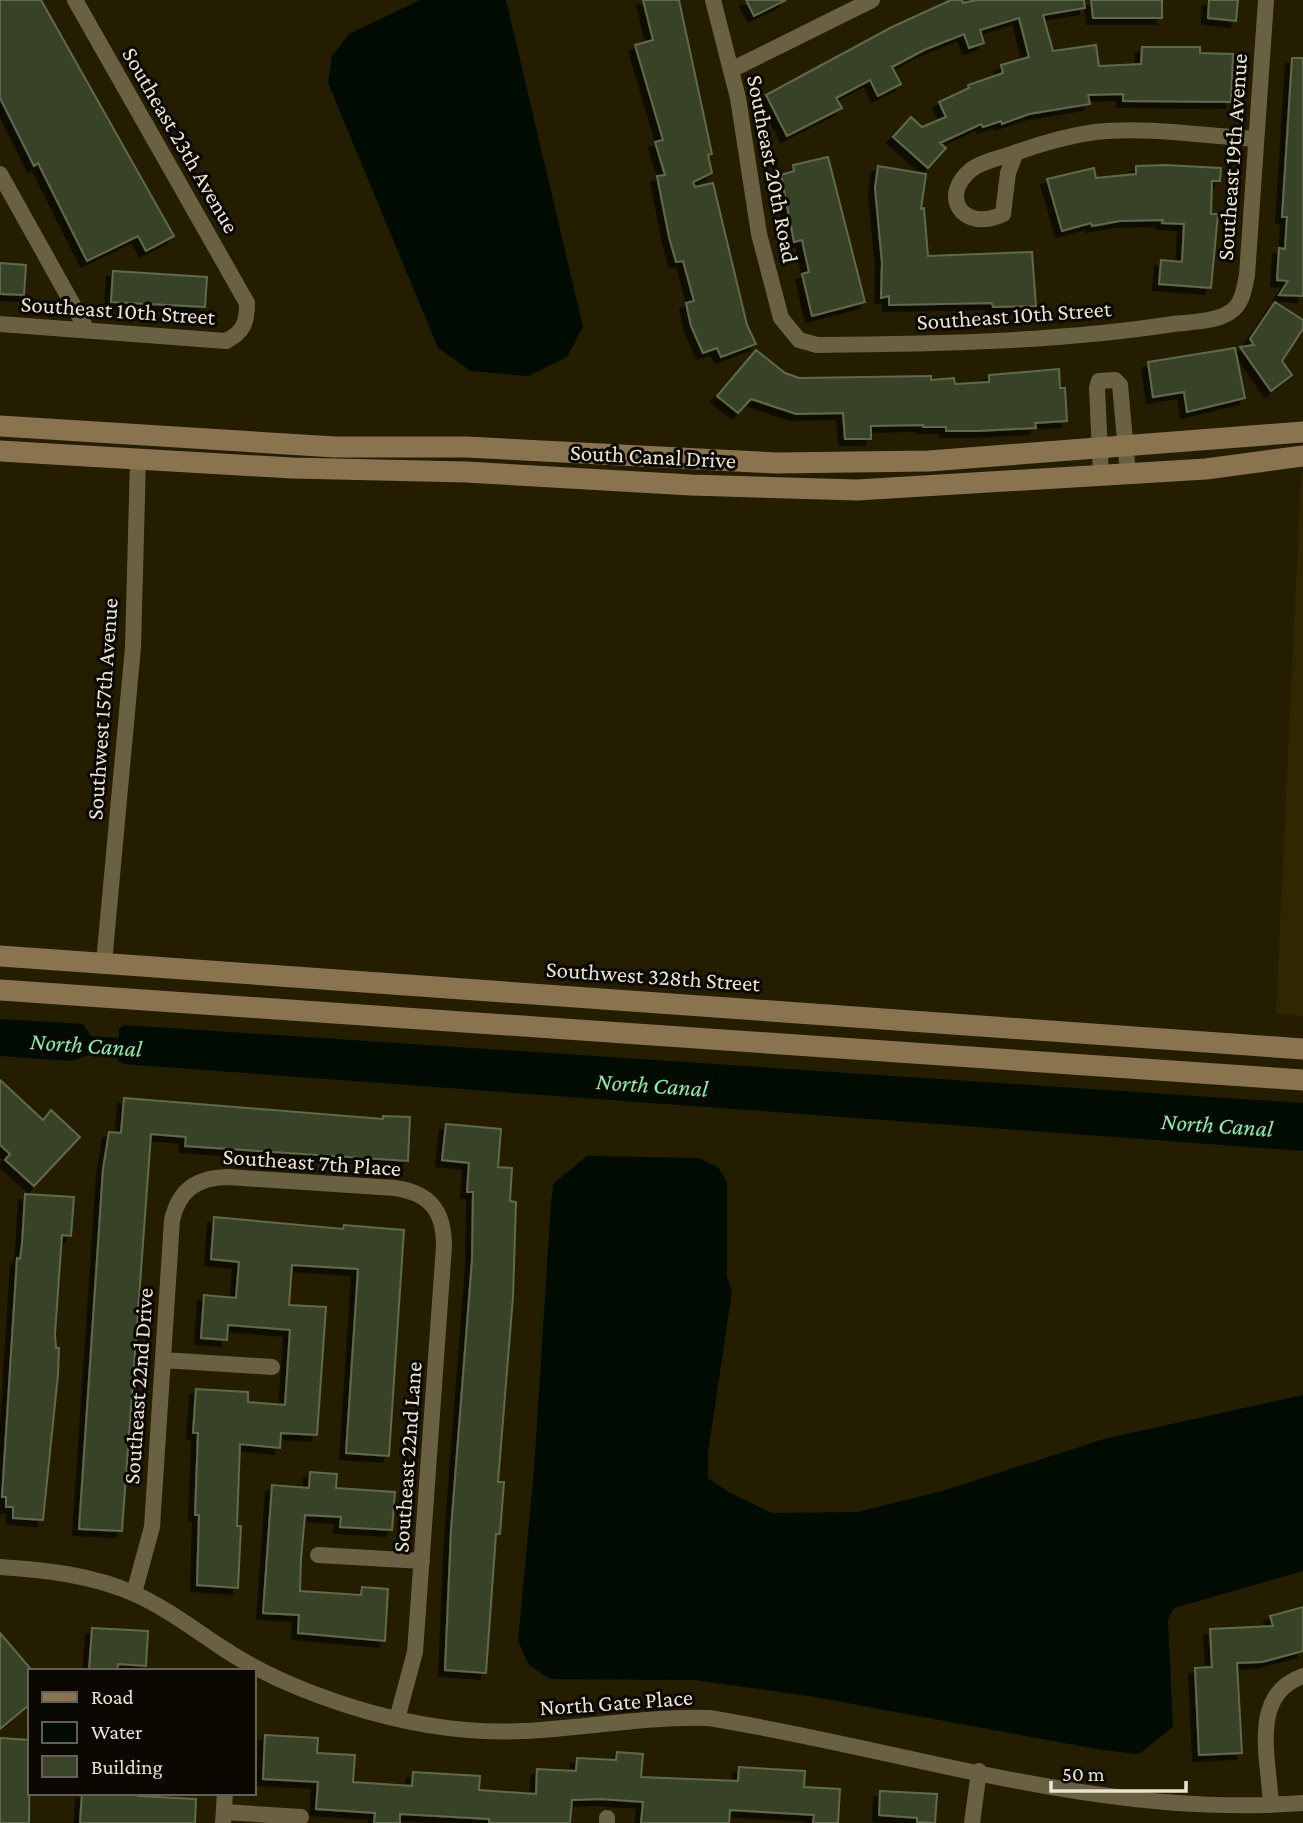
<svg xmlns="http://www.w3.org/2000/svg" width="1303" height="1823" font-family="'Crimson Pro',serif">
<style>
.built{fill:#302600}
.water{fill:#000c02}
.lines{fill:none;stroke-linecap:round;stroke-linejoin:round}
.canal{stroke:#000c02;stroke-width:19}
.building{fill:#394327;stroke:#5f6a4c;stroke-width:2;filter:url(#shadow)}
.street{stroke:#6a6142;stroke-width:16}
.secondary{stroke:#8a744f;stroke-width:21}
.labels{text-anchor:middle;stroke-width:6;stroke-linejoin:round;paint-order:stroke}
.street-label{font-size:23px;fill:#e9e4d3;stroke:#0b0801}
.water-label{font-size:24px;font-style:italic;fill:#86efac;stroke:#0b0801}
</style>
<defs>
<filter id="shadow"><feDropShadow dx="-6" dy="6" stdDeviation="0" flood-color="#0009"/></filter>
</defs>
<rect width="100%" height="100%" fill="#251d00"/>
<!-- built -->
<path class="built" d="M1301 473H1303V1016L1276 1014Z"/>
<!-- water -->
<path class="water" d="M420 0H506L583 327 567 357 528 376 471 371 438 348 328 83 332 56 349 34Z
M0 1019 83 1024 92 1038 89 1055 71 1061 0 1056Z
M125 1025 1303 1103V1151L123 1064 118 1060 119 1029Z
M587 1156 698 1158 718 1167 727 1182V1276L732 1291 708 1453V1478L730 1493 772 1513 857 1512 942 1491 1104 1439 1303 1395V1571L1174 1608 1168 1620 1173 1727 1139 1754 1102 1750 809 1696 693 1680 550 1679 529 1665 518 1641 534 1470 551 1202 554 1183Z"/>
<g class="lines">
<!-- canal -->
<path class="canal" d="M65 1044 143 1049"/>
</g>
<!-- building -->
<path class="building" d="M0 0H41L174 236 146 251 138 236 87 261 38 163 34 166 0 98Z
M643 0H679L712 154 708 155 712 173 693 182 695 187 713 183 747 325 756 344 721 357 717 348 703 353 691 326 686 303 694 301 683 261 676 262 669 237 657 176 665 175 655 142 663 140 635 45 653 40Z
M746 0H786L754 16Z
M951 0H962L963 3 976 0H1084L1085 8 1043 15 1053 51 1096 45 1099 66 1141 64 1142 47H1200V53L1233 54 1231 102 1123 101V94L1088 95 1090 104 1029 114 1002 124 1001 121 983 127 981 124 940 143 946 148 928 168 893 137 911 117 922 127 946 117 939 102 969 88 968 85 1003 73 1001 65 1029 57 1019 18 980 30 984 43 969 48 964 34 924 50 892 67 901 84 878 96 870 80 836 98 842 108 787 136 766 95 892 27Z
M1091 0H1162V18H1093Z
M1209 0H1238L1236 21 1208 18Z
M1292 58H1303V296L1279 295 1288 281 1277 280 1279 248 1285 249 1287 217H1282Z
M828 157 865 302 812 316 802 274 809 272 802 240 794 242 781 175 794 171 793 165Z
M1165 165 1221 168 1220 181H1212L1211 214H1218L1211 288 1159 284 1161 260 1182 262 1184 224 1162 223 1163 220 1120 221 1092 226 1091 223 1062 231 1047 179 1094 168 1096 178 1136 174V166Z
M878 166 926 174 921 209 924 208 928 256 1032 252 1036 306 993 307 992 303 889 305V296L881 298 882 263 875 188Z
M0 263 26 265 24 295 0 294Z
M113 271 207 277 205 307 111 302Z
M1275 302 1303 320V329L1282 361 1292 375 1271 391 1240 347 1254 345 1250 339Z
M1235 348 1245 398 1187 412 1184 392 1153 397 1148 362Z
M756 350 785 373 799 378 931 376V380L954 378 955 384 989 382V375L1059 369 1060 388H1065L1067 421 1035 423 1036 428 978 431H946V427H923V425L871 426V439H845L843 413 796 414 751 399 738 413 717 396Z
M0 1080 43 1120 51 1110 80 1137 34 1186 5 1160 10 1154 0 1145Z
M124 1098 383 1119V1116L410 1117 408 1161 185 1146 186 1137 151 1134 122 1531 79 1529 103 1169 109 1132 121 1133Z
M446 1124 501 1129 498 1167 512 1168 510 1201 516 1202 513 1297 498 1482H504L500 1534H496L486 1673 445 1670 451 1530 472 1260 473 1192H467L469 1163 442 1160Z
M25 1194 74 1197 71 1236 62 1235 55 1334 56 1348H59L58 1375 43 1520 13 1518V1507H6V1497H2L17 1258 20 1259 22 1244Z
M214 1217 343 1229 344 1225 404 1230 389 1456 346 1453 358 1269 292 1265 289 1305 326 1307 317 1435 281 1433 280 1448 240 1444 237 1526H241L238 1588 197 1585 199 1515H195L198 1433H193L196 1389 248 1392V1402L285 1405 290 1330 228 1325 227 1340 201 1338 204 1295 236 1298 239 1262 211 1259Z
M310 1472 337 1474 336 1488 395 1492 392 1530 340 1527 341 1517 305 1515 301 1559 300 1591 361 1595 362 1587 388 1589 385 1641 298 1633 299 1615 263 1613 272 1485 309 1488Z
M1303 1607V1651L1262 1662 1237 1663 1242 1753 1199 1755 1195 1668 1212 1667 1210 1629 1273 1626 1270 1616Z
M92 1628 148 1631 146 1666 118 1664 117 1671H89Z
M0 1633 30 1668V1704L0 1729Z
M265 1735 318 1738 317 1753 355 1755 353 1782 412 1786 413 1772 480 1776 479 1790 536 1794 537 1769 576 1771 577 1758 616 1760 617 1752 643 1754 641 1777 738 1781 739 1767 805 1771 804 1787 840 1789 838 1823H813L814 1815 730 1810 729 1823H641L643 1802 601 1799 572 1800 570 1823H489V1819L400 1814V1823H374L375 1813 316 1809 318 1782 263 1779Z
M0 1738 30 1740 29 1823H0Z
M880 1791 937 1794 935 1823 917 1822V1818L879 1815Z
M82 1793H138V1796L196 1799 195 1823H80Z"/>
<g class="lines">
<!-- street -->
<path class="street" d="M713 0 738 98 759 234 781 318 799 340 817 345C936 344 1056 342 1173 324 1190 322 1216 322 1230 312 1243 304 1244 288 1247 275L1266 0
M731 70 872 0
M1016 152 1008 173 1003 214C963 233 938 196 972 169 983 161 999 158 1012 154 1039 144 1066 136 1095 132 1145 126 1206 136 1256 139
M0 174 87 330
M0 324 226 341C244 332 247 322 247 303L75 0
M1101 476 1097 388 1099 381 1115 380 1120 385 1128 474
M104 963 133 647 138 459
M163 1360 272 1367
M318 1555 422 1561
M0 1567C46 1570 93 1575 135 1594 166 1608 192 1628 221 1647 258 1672 303 1691 346 1705 402 1723 465 1734 524 1731 586 1728 647 1716 709 1718 906 1750 1102 1819 1303 1803
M134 1593 152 1527 172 1220C179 1190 196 1178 227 1177L395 1188C430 1193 444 1211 444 1246L415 1652 397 1719
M1271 1805C1269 1759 1249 1695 1303 1676
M224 1812 301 1817
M223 1823 225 1793
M607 1823V1818
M972 1823 979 1771"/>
<!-- secondary -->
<path class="secondary" d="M0 426 335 447H466L776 463 929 461 1303 432
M0 451 292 468 466 472 691 485 857 490 1206 469 1303 456
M0 956 1303 1049
M0 990 1303 1080"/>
</g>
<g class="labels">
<!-- street labels -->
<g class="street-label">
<text transform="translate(181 140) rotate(60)" y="8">Southeast 23th Avenue</text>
<text transform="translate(1232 157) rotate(-86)" y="8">Southeast 19th Avenue</text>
<text transform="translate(773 169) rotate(79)" y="8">Southeast 20th Road</text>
<text transform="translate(118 310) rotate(4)" y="8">Southeast 10th Street</text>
<text transform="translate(1014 315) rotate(-4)" y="8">Southeast 10th Street</text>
<text transform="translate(653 456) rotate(3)" y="8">South Canal Drive</text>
<text transform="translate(102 709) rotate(-86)" y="8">Southwest 157th Avenue</text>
<text transform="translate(653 976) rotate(4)" y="8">Southwest 328th Street</text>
<text transform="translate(312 1162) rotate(4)" y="8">Southeast 7th Place</text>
<text transform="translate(138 1386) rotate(-86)" y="8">Southeast 22nd Drive</text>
<text transform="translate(407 1457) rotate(-86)" y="8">Southeast 22nd Lane</text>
<text transform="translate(616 1702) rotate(-4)" y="8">North Gate Place</text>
</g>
<!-- water labels -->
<g class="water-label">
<text transform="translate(86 1045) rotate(4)" y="8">North Canal</text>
<text transform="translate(652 1085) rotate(4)" y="8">North Canal</text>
<text transform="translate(1217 1125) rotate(4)" y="8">North Canal</text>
</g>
</g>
<!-- legend -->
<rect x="28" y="1669" width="228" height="126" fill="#0b0801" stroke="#646055" stroke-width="2"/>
<rect x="42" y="1692" width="35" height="10" fill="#8a744f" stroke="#646055" stroke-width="2"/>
<text x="91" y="1704" font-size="21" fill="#e9e4d3">Road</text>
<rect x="42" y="1722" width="35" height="21" fill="#000c02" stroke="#646055" stroke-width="2"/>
<text x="91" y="1739" font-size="21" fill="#e9e4d3">Water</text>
<rect x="42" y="1756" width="35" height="21" fill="#394327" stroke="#646055" stroke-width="2"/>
<text x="91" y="1774" font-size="21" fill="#e9e4d3">Building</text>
<!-- scale -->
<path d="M1051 1781v10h135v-10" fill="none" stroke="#e9e4d3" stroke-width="3.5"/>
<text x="1062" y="1781" font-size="21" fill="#e9e4d3" stroke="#0b0801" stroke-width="5" paint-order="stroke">50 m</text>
</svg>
